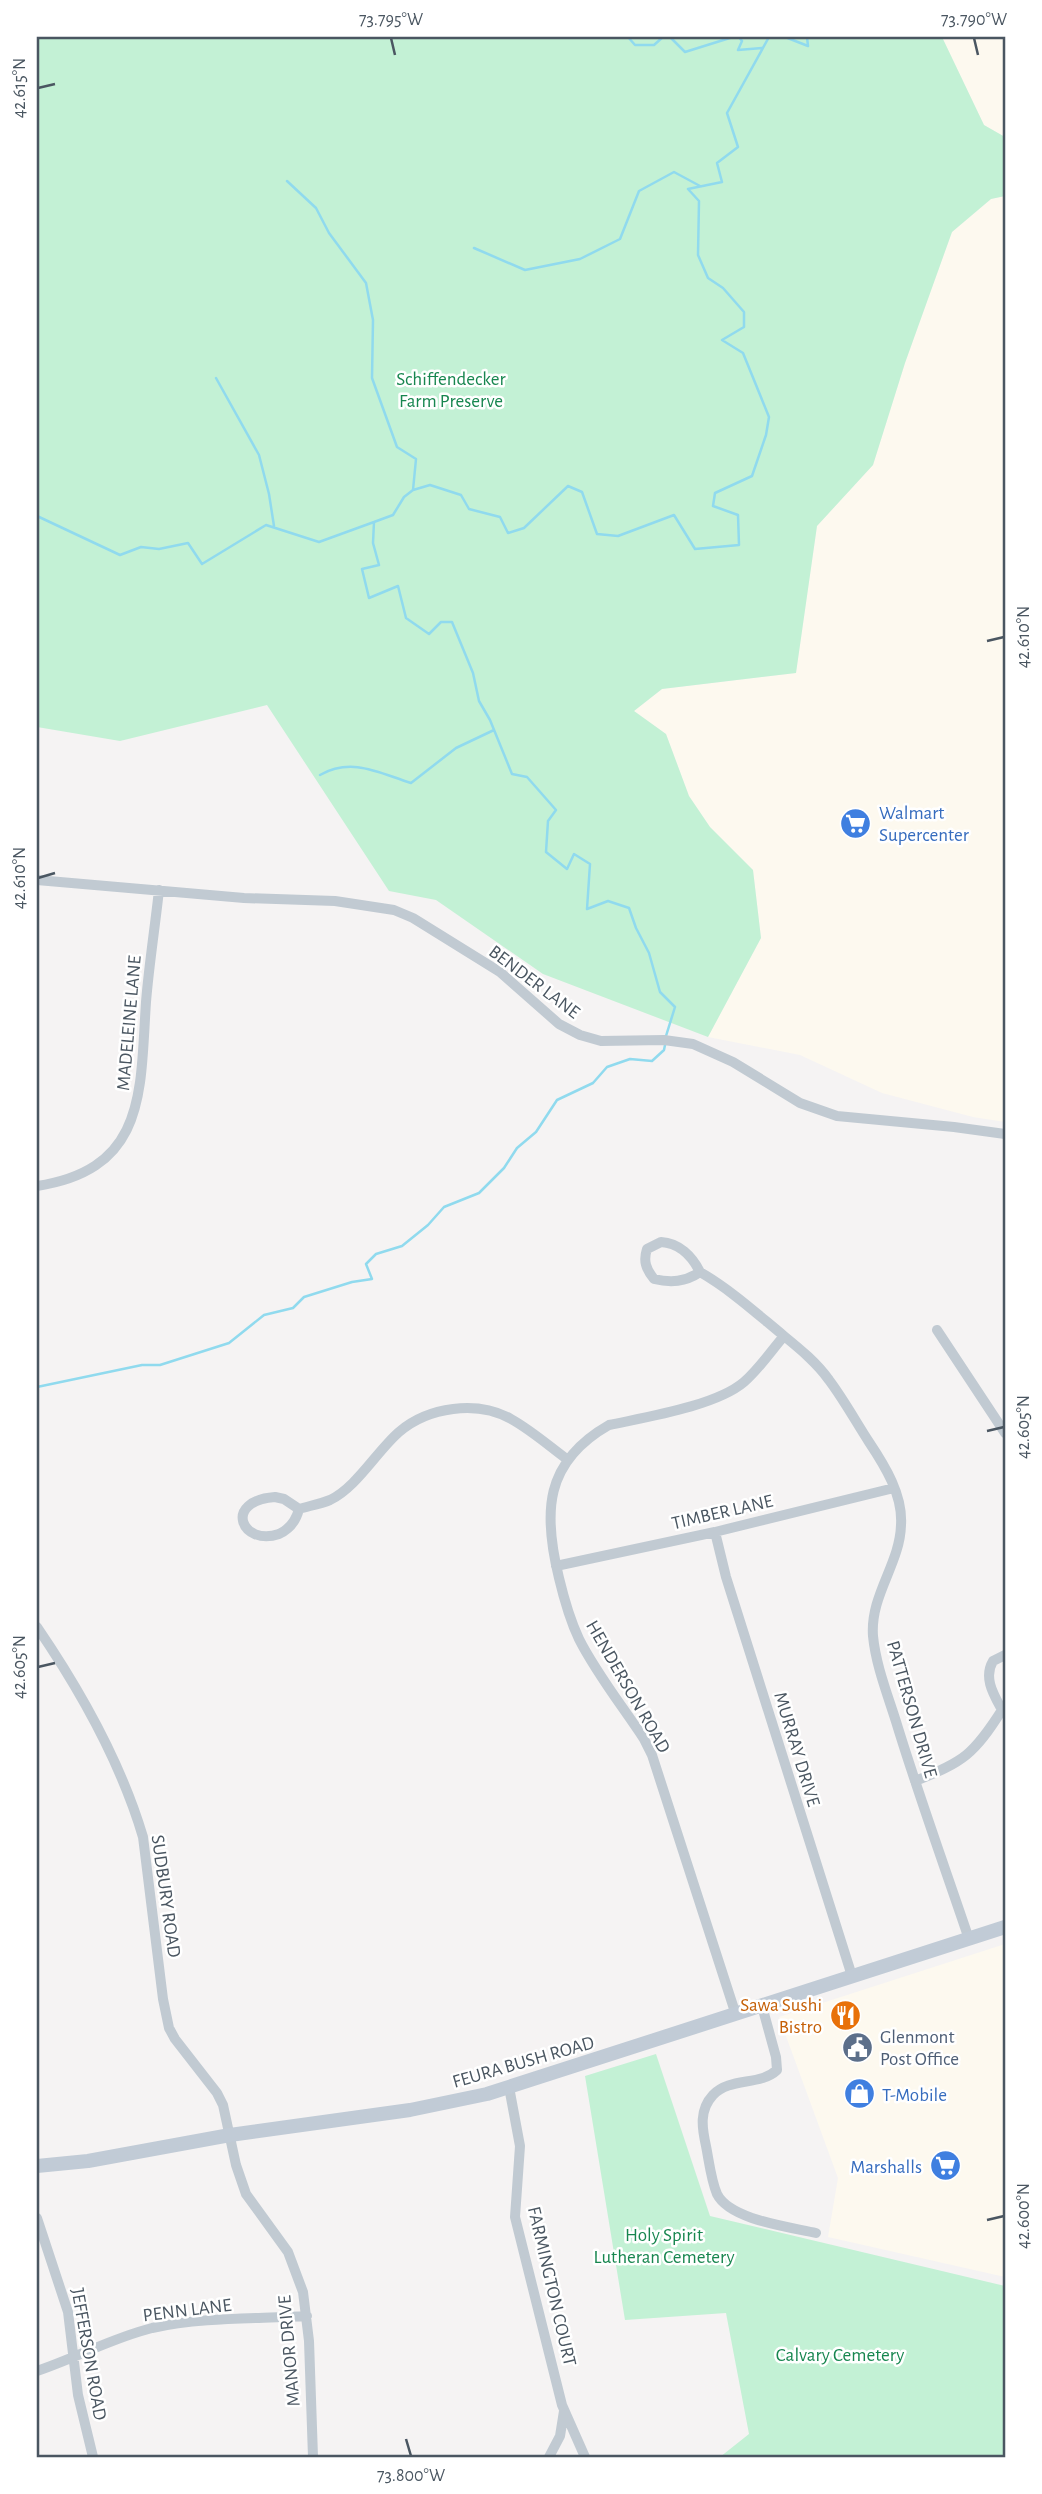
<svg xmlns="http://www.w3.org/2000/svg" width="1042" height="2494" font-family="'Alegreya Sans',sans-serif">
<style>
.commercial{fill:#fdf9ef}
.green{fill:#c3f1d5}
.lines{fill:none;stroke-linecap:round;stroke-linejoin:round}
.stream{stroke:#90daee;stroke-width:2.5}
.minor{stroke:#c1cad2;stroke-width:10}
.secondary{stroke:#c1cbd6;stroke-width:14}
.ticks{fill:none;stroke:#4a5661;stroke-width:2.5}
.labels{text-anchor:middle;stroke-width:5;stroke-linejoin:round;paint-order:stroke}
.park-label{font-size:19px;fill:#17864f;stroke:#fff}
.shop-label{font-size:19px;fill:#366cbe;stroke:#fff;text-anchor:start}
.street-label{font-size:19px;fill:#4a5661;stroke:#fff}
.food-label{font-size:19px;fill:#c56008;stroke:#fff;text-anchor:end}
.service-label{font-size:19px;fill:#4e5e75;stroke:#fff;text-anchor:start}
.neatline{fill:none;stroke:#4a5661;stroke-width:2.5}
.ticks-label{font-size:18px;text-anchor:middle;fill:#4a5661}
</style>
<rect width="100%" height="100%" fill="#f5f3f3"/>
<!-- commercial -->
<path class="commercial" d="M942 37H1005V137L984 125Z
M1005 196V1122L973 1117 882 1093 800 1055 708 1037 761 938 753 870 710 827 689 796 666 734 634 711 662 689 796 673 817 526 873 465 905 363 952 232 991 199Z
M1005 1944V2277L828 2237 838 2178 779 2017Z"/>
<!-- green -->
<path class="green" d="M37 37H942L984 125 1005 137V196L991 199 952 232 905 363 873 465 817 526 796 673 662 689 634 711 666 734 689 796 710 827 753 870 761 938 708 1037 543 974 436 900 389 891 267 705 120 741 37 727Z
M656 2054 710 2216 1005 2286V2457H720L749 2434 726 2313 625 2320 585 2076Z"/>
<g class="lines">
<!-- stream -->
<path class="stream" d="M628 37 635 45H654L663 37
M670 37 685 52 733 37
M739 37 742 41 738 50 762 48
M785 37 808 46 807 37
M287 181 316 208 329 233 366 283 373 320 372 378 397 447 416 459 413 490
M474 248 525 270 580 259 620 239 639 191 674 172 700 186
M216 378 259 455 269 494 274 526
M37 516 120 555 141 547 159 549 188 543 202 564 266 525 319 542 374 522
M320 775C352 757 379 773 411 783L456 748 494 730
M666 1036 675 1007 660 992 649 953 636 928 629 908 608 901 587 909 590 864 574 854 567 869 546 852 548 821 556 810 527 777 512 774 490 720 479 701 473 673 452 622H441L429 634 406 618 398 586 369 598 362 569 379 565 373 543 374 522 393 515 404 497 413 490 430 485 461 495 469 509 500 517 508 533 524 528 568 486 582 492 597 534 618 536 674 515 695 549 739 545 738 515 713 506 715 493 752 476 766 435 769 417 743 353 722 340 744 327V312L723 288 708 278 698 255 699 201 688 189 722 182 717 163 738 147 727 113 769 37
M37 1387 142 1365H160L229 1343 264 1315 293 1308 304 1297 352 1282 372 1279 366 1264 376 1254 402 1246 428 1225 444 1207 479 1193 504 1168 517 1148 536 1132 557 1100 593 1083 607 1067 630 1059 652 1061 664 1050 665 1045"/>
<!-- minor -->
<path class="minor" d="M37 880 244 898 335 901 394 910 413 918 500 972 559 1024 580 1035 601 1041 664 1040 693 1044 733 1062 800 1103 837 1116 954 1127 1005 1134
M37 1186C147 1169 140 1091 146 1002 149 965 155 927 159 890
M661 1242C679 1243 692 1256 700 1272 685 1282 671 1283 654 1279 646 1269 643 1261 647 1249Z
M700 1272C731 1290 756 1313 784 1336 800 1349 817 1363 829 1380 844 1400 856 1422 869 1442 885 1466 903 1495 901 1525 900 1564 870 1595 873 1636 876 1667 889 1698 898 1728 920 1799 945 1868 969 1939
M937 1330 1005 1433
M275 1497 284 1499 299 1509C296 1521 290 1529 279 1534 242 1547 222 1501 275 1497Z
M299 1509C309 1506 320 1504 330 1500 356 1488 377 1451 399 1432 428 1407 477 1400 511 1419 531 1430 549 1446 568 1460
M715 1532 726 1577 852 1976
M556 1566 715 1532 894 1488
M37 1627C80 1690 121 1763 143 1837L163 1999 169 2028 175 2039 217 2093 223 2105 236 2165 246 2194 288 2252 303 2292 309 2341 313 2457
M1005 1655 993 1661C983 1678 994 1695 1002 1710L1005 1707
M915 1781C964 1762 974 1754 1002 1710
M762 2006 776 2057 777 2070C760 2086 730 2077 713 2095 699 2110 702 2128 706 2146 709 2161 711 2180 717 2194 730 2220 790 2227 816 2233
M736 2015 652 1755 644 1739C623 1707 596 1673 579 1639 570 1620 564 1599 559 1578 543 1513 544 1462 609 1425 646 1417 716 1406 744 1382 759 1369 771 1351 784 1336
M509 2087 520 2146 515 2217 562 2405 585 2457
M37 2218 68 2312 78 2395 93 2457
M37 2371C76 2358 112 2338 152 2328 202 2317 256 2319 307 2316
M549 2457 560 2436 564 2411"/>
<!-- secondary -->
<path class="secondary" d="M37 2166 88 2161 230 2135 410 2110 487 2094 1005 1927"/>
</g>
<!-- ticks -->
<path class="ticks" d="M391 38 395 55M974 38 978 55M38 88 55 84M987 641 1004 637M38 878 55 873M987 1431 1004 1427M38 1667 55 1663M987 2220 1004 2216M406 2439 411 2456"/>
<!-- icons -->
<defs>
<symbol id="supermarket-disc" viewBox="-11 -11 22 22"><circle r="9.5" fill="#3f7fe0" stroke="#fff"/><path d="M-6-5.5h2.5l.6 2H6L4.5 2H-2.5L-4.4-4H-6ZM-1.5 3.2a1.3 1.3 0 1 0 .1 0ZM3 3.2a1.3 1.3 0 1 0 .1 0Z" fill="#fff"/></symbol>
<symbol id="restaurant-disc" viewBox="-11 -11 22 22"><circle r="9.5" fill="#e8710a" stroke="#fff"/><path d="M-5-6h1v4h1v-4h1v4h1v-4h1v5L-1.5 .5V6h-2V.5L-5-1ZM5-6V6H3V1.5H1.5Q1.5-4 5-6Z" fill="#fff"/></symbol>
<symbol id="civic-disc" viewBox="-11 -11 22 22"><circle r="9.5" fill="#5c6f8a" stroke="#fff"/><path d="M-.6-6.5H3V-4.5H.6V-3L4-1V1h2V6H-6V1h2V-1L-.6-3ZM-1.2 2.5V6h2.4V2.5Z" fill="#fff"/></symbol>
<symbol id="shop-disc" viewBox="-11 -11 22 22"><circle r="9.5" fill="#3f7fe0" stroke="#fff"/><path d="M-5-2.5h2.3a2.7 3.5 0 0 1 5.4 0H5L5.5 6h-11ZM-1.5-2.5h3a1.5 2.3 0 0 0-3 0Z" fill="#fff"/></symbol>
</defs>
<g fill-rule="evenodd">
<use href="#supermarket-disc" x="838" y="806" width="35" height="35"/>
<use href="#restaurant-disc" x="828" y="1998" width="35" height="35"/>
<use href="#civic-disc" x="840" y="2030" width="35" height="35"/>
<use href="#shop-disc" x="842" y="2076" width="35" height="35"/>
<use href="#supermarket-disc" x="928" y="2148" width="35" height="35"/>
</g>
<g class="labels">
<!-- park labels -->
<g class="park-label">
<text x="451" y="385">Schiffendecker<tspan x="451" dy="22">Farm Preserve</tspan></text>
<text x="664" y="2241">Holy Spirit<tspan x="664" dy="22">Lutheran Cemetery</tspan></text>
<text x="840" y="2361">Calvary Cemetery</text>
</g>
<!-- shop labels -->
<g class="shop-label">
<text x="879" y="819">Walmart<tspan x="879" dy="22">Supercenter</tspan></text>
<text x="882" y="2101">T-Mobile</text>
<text x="922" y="2173" text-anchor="end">Marshalls</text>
</g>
<!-- street labels -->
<g class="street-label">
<text transform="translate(535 981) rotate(37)" y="7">BENDER LANE</text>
<text transform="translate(128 1023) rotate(-85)" y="7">MADELEINE LANE</text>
<text transform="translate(722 1511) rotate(-13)" y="7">TIMBER LANE</text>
<text transform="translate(629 1686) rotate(60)" y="7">HENDERSON ROAD</text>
<text transform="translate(913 1709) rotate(74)" y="7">PATTERSON DRIVE</text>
<text transform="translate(798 1749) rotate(73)" y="7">MURRAY DRIVE</text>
<text transform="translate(167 1896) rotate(82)" y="7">SUDBURY ROAD</text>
<text transform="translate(523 2061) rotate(-16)" y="7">FEURA BUSH ROAD</text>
<text transform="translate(553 2286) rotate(77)" y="7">FARMINGTON COURT</text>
<text transform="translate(187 2309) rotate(-7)" y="7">PENN LANE</text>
<text transform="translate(288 2351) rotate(-95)" y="7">MANOR DRIVE</text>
<text transform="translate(90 2354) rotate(80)" y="7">JEFFERSON ROAD</text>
</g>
<!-- food labels -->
<g class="food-label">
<text x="822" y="2011">Sawa Sushi<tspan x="822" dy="22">Bistro</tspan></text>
</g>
<!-- service labels -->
<g class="service-label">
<text x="880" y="2043">Glenmont<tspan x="880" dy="22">Post Office</tspan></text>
</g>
</g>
<!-- border -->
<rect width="1042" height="2494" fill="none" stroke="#ffffff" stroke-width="77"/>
<rect x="38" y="38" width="966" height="2418" class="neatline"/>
<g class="ticks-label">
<text x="391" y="25">73.795°W</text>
<text x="974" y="25">73.790°W</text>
<text transform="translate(19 88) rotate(-90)" y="6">42.615°N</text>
<text transform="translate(1023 637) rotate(-90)" y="6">42.610°N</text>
<text transform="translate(19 878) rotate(-90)" y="6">42.610°N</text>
<text transform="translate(1023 1427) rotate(-90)" y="6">42.605°N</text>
<text transform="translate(19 1667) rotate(-90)" y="6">42.605°N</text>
<text transform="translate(1023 2216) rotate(-90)" y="6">42.600°N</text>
<text x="411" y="2481">73.800°W</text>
</g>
</svg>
